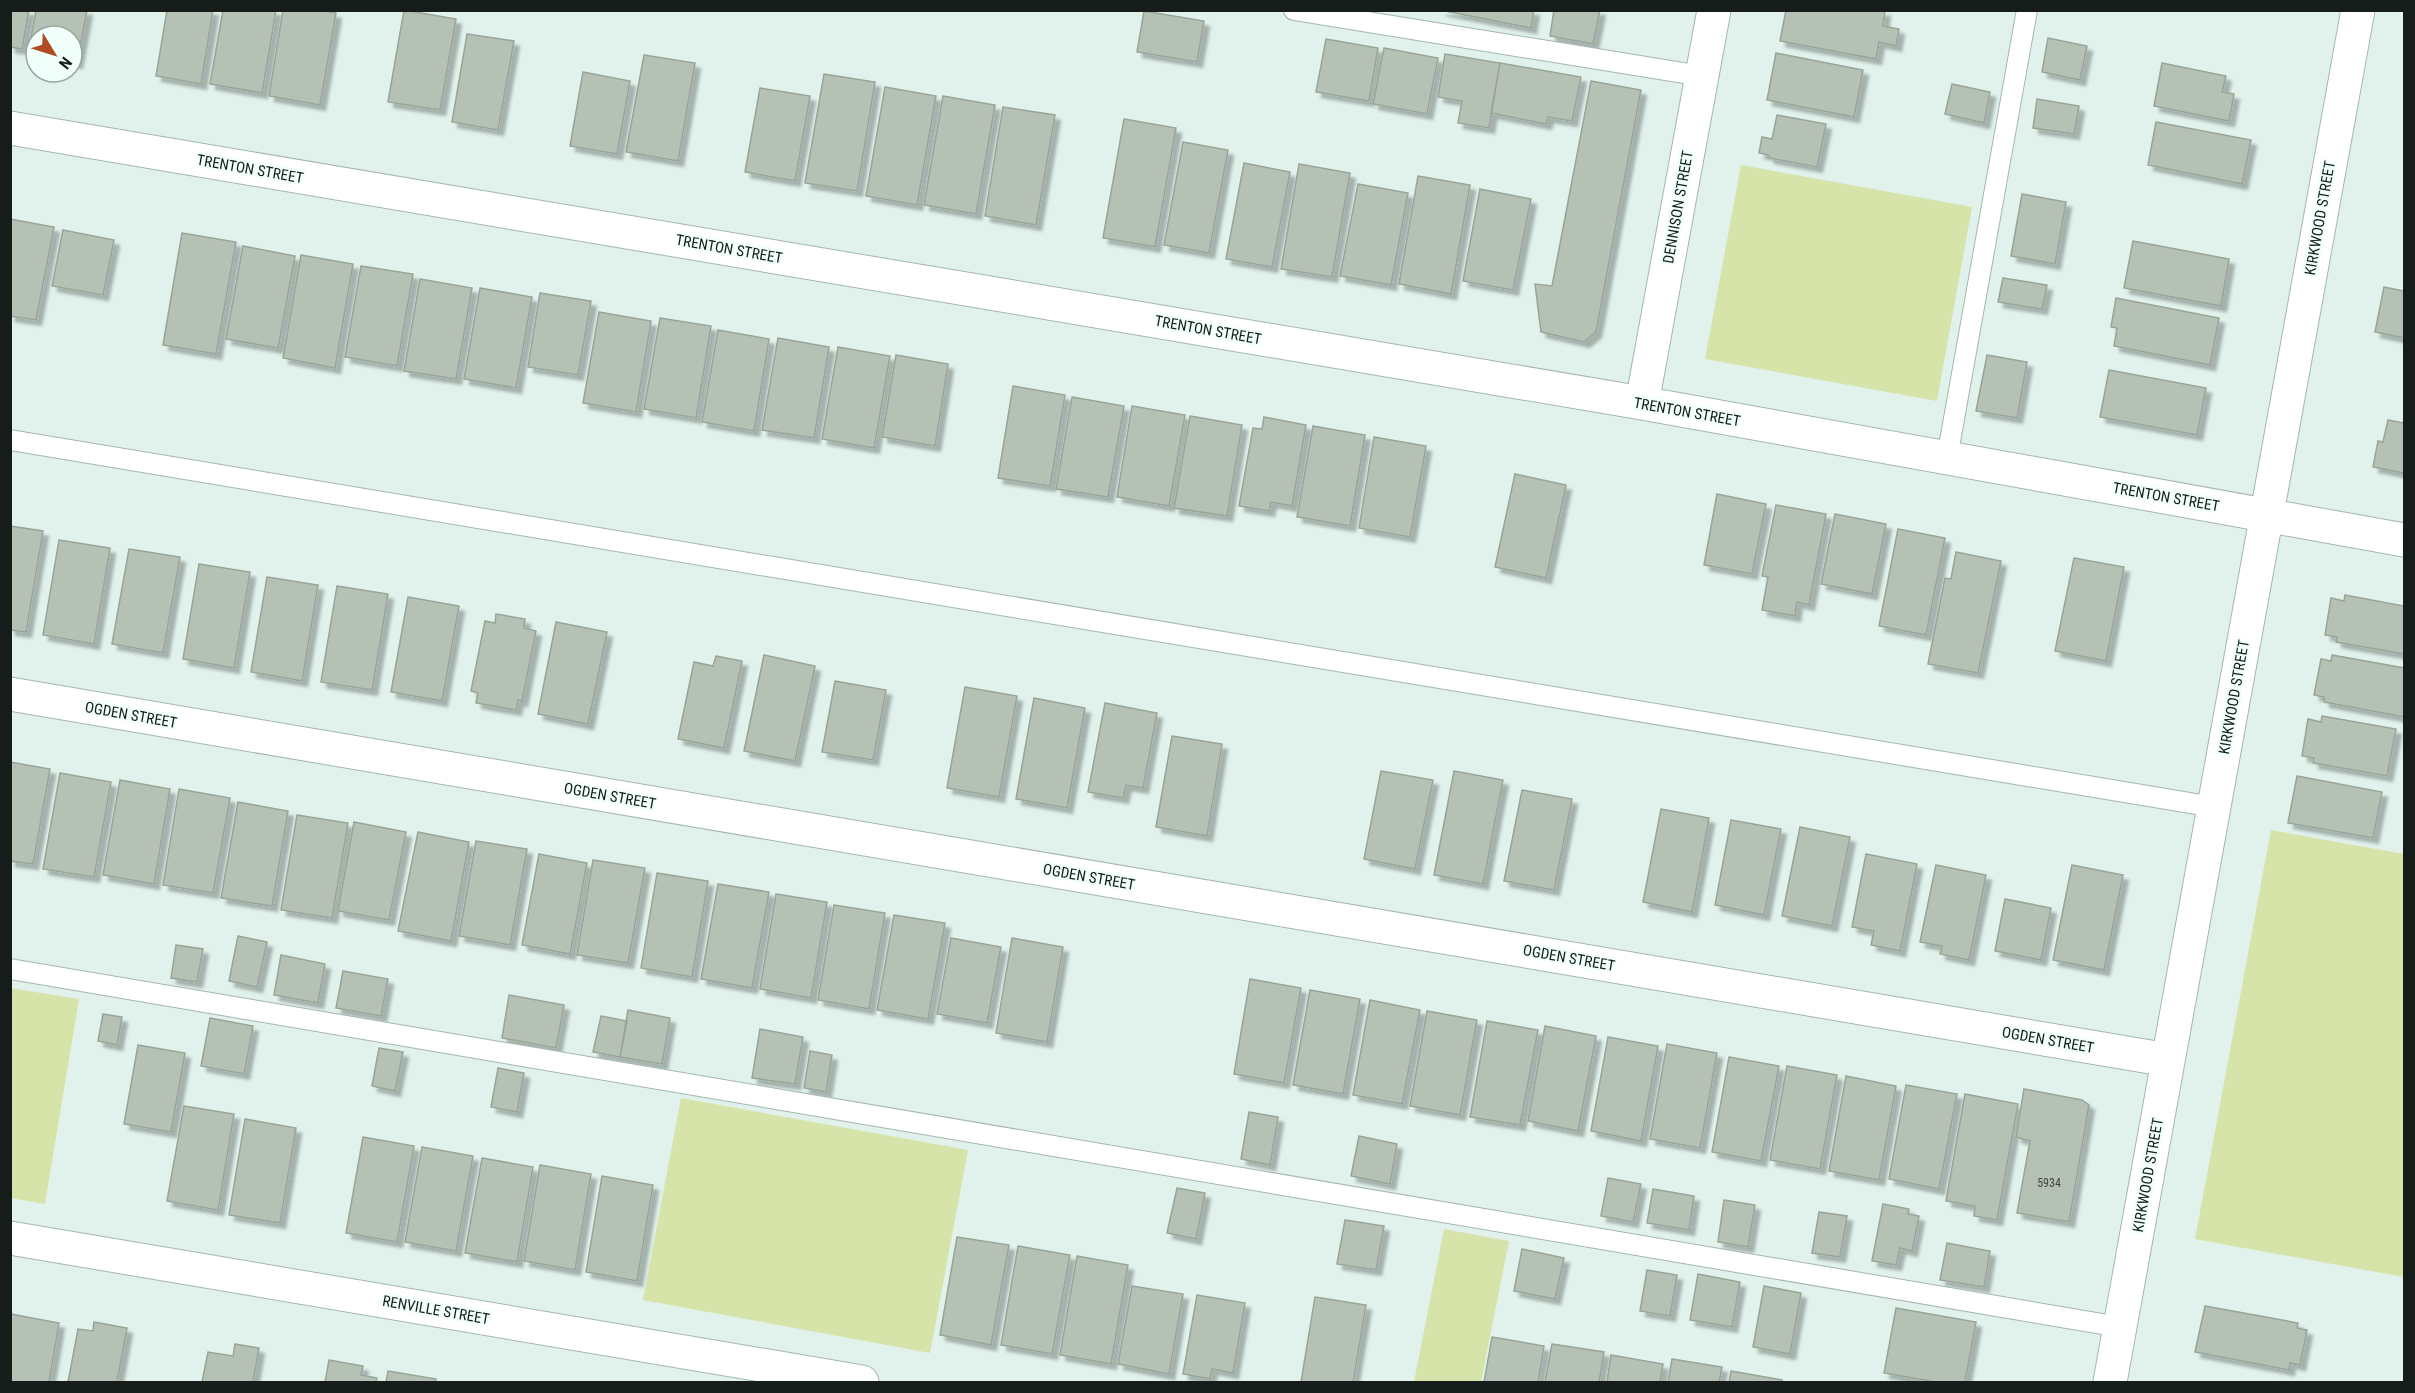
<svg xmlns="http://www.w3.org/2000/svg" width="2415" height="1393" font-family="'Roboto Condensed',sans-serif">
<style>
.green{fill:#d6e3a9}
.building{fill:#b5c1b4;stroke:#98a497;stroke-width:1.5;filter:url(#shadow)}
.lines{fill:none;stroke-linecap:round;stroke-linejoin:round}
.service-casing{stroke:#a5b6af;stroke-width:22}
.minor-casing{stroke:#a5b6af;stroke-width:35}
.service{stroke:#fff;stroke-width:20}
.minor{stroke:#fff;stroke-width:33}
.labels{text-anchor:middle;stroke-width:5;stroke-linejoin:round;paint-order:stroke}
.number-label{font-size:12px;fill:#3d4540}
.street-label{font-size:15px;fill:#151c19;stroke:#f0fff9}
</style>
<defs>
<filter id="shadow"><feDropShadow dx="5.5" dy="5.5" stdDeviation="1.5" flood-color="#0004"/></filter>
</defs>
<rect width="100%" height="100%" fill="#e0f2eb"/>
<!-- green -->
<path class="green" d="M1741 165 1972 207 1937 401 1705 359Z
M2271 830 2404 854V1277L2195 1239Z
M10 988 79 999 45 1204 11 1198Z
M681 1098 968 1150 930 1353 643 1300Z
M1444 1229 1509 1241 1481 1382H1414Z"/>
<!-- building -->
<path class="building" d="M10 10H29L22 49 10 47Z
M36 10H87L77 63 72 62V36H36V56L28 54Z
M167 10H213L201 84 156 76Z
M223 10H276L262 93 210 84Z
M283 10H319L336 13 320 105 269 96Z
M404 10 456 19 440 110 388 102Z
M1440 10H1534L1531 28Z
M1554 10H1600L1593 44 1550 36Z
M1786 10 1885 11 1883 26 1899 29 1896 46 1879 42 1876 59 1780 41Z
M1144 11 1204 21 1197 62 1137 52Z
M467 34 514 41 498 130 452 122Z
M2048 38 2087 46 2080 80 2042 72Z
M1326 39 1378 48 1369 101 1316 92Z
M1384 48 1438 58 1427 114 1373 104Z
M1776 53 1863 70 1854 117 1767 100Z
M1445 54 1500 63 1489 128 1458 123 1462 101 1438 97Z
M644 55 695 63 678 161 626 152Z
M1500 63 1581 77 1572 121 1548 117 1546 124 1491 113Z
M2162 63 2226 76 2222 92 2234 94 2229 121 2154 106Z
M583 72 630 81 617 154 570 146Z
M824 74 875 82 857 191 805 183Z
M1591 81 1641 90 1596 332 1584 342 1541 332 1535 284 1552 286Z
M1952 84 1990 92 1984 123 1945 114Z
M885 87 936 96 917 205 866 196Z
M760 88 810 96 795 181 745 172Z
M943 96 995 105 976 214 924 205Z
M2037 99 2079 106 2074 134 2033 128Z
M1003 107 1055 115 1036 225 985 216Z
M1777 115 1826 124 1817 167 1769 158V155L1759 153 1762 137 1772 139Z
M1124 119 1176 128 1155 247 1103 238Z
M2156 122 2251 140 2242 184 2148 165Z
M1183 142 1228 150 1209 253 1164 245Z
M1244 163 1290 172 1272 267 1226 259Z
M1299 164 1350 173 1332 277 1281 269Z
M1418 176 1470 185 1451 294 1399 284Z
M1358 184 1408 193 1391 285 1340 276Z
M1480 189 1531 199 1513 290 1463 281Z
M2022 194 2066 202 2055 264 2011 256Z
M10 219 54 227 36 320 10 316Z
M63 230 114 240 103 295 52 286Z
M182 233 236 242 216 354 163 345Z
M2133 241 2229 259 2221 306 2124 288Z
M243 246 295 256 278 348 226 339Z
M301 255 353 264 335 368 283 358Z
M361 266 413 274 397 366 345 357Z
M2003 278 2047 285 2042 309 1998 302Z
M420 279 472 288 456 379 404 371Z
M2384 287 2404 291V338L2375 332Z
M480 288 532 297 516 388 464 379Z
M540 293 591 301 578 375 528 367Z
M2116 298 2219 318 2210 365 2114 346 2117 328 2111 327Z
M599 312 651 321 636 412 583 403Z
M660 318 711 326 696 418 644 409Z
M718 330 769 339 754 431 702 422Z
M778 338 829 347 814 438 762 430Z
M838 347 890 356 874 448 822 439Z
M896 355 948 364 935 446 882 437Z
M1987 355 2027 362 2017 418 1976 411Z
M2109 370 2206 388 2197 435 2100 417Z
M1013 386 1065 395 1050 486 998 478Z
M1072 397 1124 406 1108 497 1056 489Z
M1132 406 1185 415 1169 506 1117 497Z
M1190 416 1242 425 1227 516 1174 508Z
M1264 417 1306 425 1292 506 1271 502 1269 511 1239 506 1253 428 1262 429Z
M2388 420 2404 423V473L2373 467 2378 441 2383 442Z
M1313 426 1365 435 1350 526 1297 517Z
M1374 437 1426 446 1410 537 1359 528Z
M1515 474 1566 485 1546 578 1495 567Z
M1717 494 1766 504 1752 574 1704 565Z
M1776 505 1826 514 1809 605 1797 602 1795 616 1762 610 1768 577 1762 576Z
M1835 514 1886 524 1872 594 1821 584Z
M10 526 43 531 26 632 10 630Z
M1898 529 1945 538 1926 635 1879 626Z
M59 540 110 548 94 644 43 635Z
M129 549 180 557 163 653 112 644Z
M1956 552 2001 561 1978 673 1928 664 1945 578 1951 579Z
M2074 558 2124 567 2106 661 2055 651Z
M199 564 250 572 234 668 183 659Z
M267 577 318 585 302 681 251 672Z
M337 586 388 594 372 690 321 682Z
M2345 595 2404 606V654L2336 642 2337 637 2325 635 2331 598 2344 601Z
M408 597 459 606 442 701 391 692Z
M496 614 525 619 524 628 536 631 522 701 518 700 516 710 476 703 478 693 471 691 485 621 495 623Z
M556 622 607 632 588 724 538 714Z
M764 655 815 666 795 761 744 751Z
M2332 655 2404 668V717L2324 702V697L2314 695 2321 659 2331 661Z
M716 656 742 661 724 748 678 739 694 662 713 666Z
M835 681 886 690 873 760 822 752Z
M965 687 1017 696 999 797 947 788Z
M1034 698 1085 708 1067 808 1016 799Z
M1105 703 1157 713 1143 788 1126 785 1123 798 1088 792Z
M2322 716 2396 729 2387 776 2313 763 2314 758 2302 756 2308 719 2321 722Z
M1172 736 1222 744 1207 836 1156 827Z
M10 762 50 769 33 864 10 861Z
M1381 771 1433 780 1415 869 1364 859Z
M1454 771 1503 780 1483 884 1434 875Z
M60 773 111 782 94 877 43 869Z
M2297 776 2382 792 2373 838 2288 823Z
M120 780 170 789 154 884 103 875Z
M179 789 230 798 213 893 163 885Z
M1522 790 1572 799 1554 890 1504 881Z
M238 802 288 811 272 906 221 898Z
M1661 809 1709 818 1692 912 1643 902Z
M297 815 348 823 332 918 281 910Z
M1731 820 1781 829 1764 915 1715 905Z
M354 822 406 832 389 920 338 911Z
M1800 827 1850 837 1832 926 1782 916Z
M418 832 469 842 451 941 398 931Z
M476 841 527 849 510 945 459 936Z
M539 854 587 863 570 954 522 945Z
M1866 854 1917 864 1900 951 1871 945 1874 931 1852 927Z
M593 860 645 868 628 963 577 955Z
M1936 865 1986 875 1969 960 1940 954 1942 946 1920 942Z
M2072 865 2123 875 2104 970 2053 960Z
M657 873 708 881 692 977 641 968Z
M718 884 769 892 752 988 701 979Z
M776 894 827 902 811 998 760 989Z
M2005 899 2051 908 2041 960 1995 951Z
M834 905 885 913 869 1009 818 1000Z
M894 915 945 923 928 1019 877 1010Z
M238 936 267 942 257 987 229 981Z
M951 938 1001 947 987 1023 937 1014Z
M1012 938 1063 947 1047 1042 996 1033Z
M176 945 203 949 197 982 171 978Z
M281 955 325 964 318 1003 274 995Z
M343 971 388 979 381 1016 336 1008Z
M1250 979 1301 988 1284 1083 1234 1074Z
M1310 990 1360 999 1343 1094 1293 1085Z
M509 995 564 1005 556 1048 502 1038Z
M1370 1000 1420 1010 1402 1104 1353 1095Z
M628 1010 670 1018 662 1064 620 1057Z
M1427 1011 1477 1020 1460 1115 1410 1106Z
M103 1014 122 1017 117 1045 98 1041Z
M601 1016 627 1021 620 1057 593 1052Z
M210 1018 253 1026 244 1074 201 1066Z
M1487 1021 1538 1030 1520 1125 1470 1117Z
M1545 1026 1596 1036 1578 1131 1528 1121Z
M760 1029 803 1037 795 1084 752 1078Z
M1608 1037 1658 1046 1641 1141 1591 1131Z
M1667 1044 1717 1053 1700 1148 1650 1139Z
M138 1045 185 1053 171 1132 124 1124Z
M379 1048 403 1052 395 1091 372 1086Z
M810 1051 832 1055 826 1092 804 1088Z
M1729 1057 1779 1066 1761 1161 1712 1152Z
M1787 1066 1837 1075 1820 1169 1770 1160Z
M498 1068 524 1073 517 1112 491 1107Z
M1846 1076 1896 1086 1879 1180 1829 1171Z
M1906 1085 1957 1094 1939 1189 1889 1179Z
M2024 1089 2082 1100 2089 1105 2069 1222 2017 1213 2030 1141 2016 1137Z
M1965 1094 2018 1104 1997 1220 1974 1216 1975 1206 1946 1201Z
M184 1106 234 1114 218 1210 167 1201Z
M1249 1112 1278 1117 1270 1165 1241 1159Z
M245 1119 296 1128 280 1223 229 1215Z
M1359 1136 1397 1144 1390 1184 1351 1176Z
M363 1137 414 1146 397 1242 346 1233Z
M422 1147 473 1156 456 1251 405 1242Z
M482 1158 533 1167 517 1262 465 1253Z
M540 1165 591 1174 575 1270 524 1261Z
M602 1176 653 1185 637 1281 586 1272Z
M1608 1178 1641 1184 1633 1222 1601 1216Z
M1177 1188 1205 1193 1196 1239 1167 1233Z
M1653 1189 1694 1196 1689 1230 1647 1223Z
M1724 1200 1755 1205 1748 1247 1718 1242Z
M1883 1204 1909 1209 1908 1214 1919 1216 1912 1251 1900 1248 1896 1265 1872 1261Z
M1819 1212 1847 1216 1840 1257 1812 1253Z
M1345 1220 1384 1226 1376 1270 1337 1264Z
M957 1237 1009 1245 991 1345 940 1335Z
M1947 1243 1990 1251 1984 1287 1940 1280Z
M1018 1246 1070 1255 1052 1354 1001 1345Z
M1522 1249 1564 1258 1555 1299 1514 1291Z
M1077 1256 1128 1265 1111 1364 1060 1355Z
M1647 1270 1677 1275 1670 1316 1640 1311Z
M1698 1274 1740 1282 1732 1327 1690 1320Z
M1132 1286 1183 1294 1169 1374 1118 1364Z
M1764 1286 1801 1293 1790 1354 1753 1347Z
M1197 1295 1245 1303 1233 1373 1212 1369 1210 1379 1183 1374Z
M1315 1297 1366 1305 1353 1382H1301Z
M2205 1306 2298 1323 2297 1328 2307 1330 2300 1365 2290 1363 2289 1370 2195 1352Z
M1896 1308 1976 1322 1965 1382H1936L1884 1373Z
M11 1314 59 1323 49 1382H10Z
M94 1322 127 1328 117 1382H68L78 1329 93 1331Z
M1492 1337 1544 1346 1538 1382H1484Z
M235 1344 259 1348 253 1382H202L208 1352 233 1356Z
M1552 1344 1604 1352 1599 1382H1545Z
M1611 1355 1663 1364 1660 1382H1607Z
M1672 1359 1722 1367 1719 1382H1668Z
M329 1360 363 1366 361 1375 377 1378 376 1382H325Z
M388 1371 436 1379 435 1382H386Z
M1731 1371 1782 1380V1382H1729Z"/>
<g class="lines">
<defs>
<path id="service" d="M1294 10 1702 76
M10 440 2214 807
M1947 458 2027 10
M10 969 2120 1327"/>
<path id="minor" d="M10 128 1642 403 2404 540
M1642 403 1714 10
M10 694 2168 1060
M10 1238 862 1382
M2110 1382 2358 10"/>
</defs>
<!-- service casing -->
<use href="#service" class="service-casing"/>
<!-- minor casing -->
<use href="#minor" class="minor-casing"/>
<!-- service -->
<use href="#service" class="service"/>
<!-- minor -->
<use href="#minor" class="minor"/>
</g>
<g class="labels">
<!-- number labels -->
<g class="number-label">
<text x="2049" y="1187">5934</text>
</g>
<!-- street labels -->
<g class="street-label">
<text transform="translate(250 169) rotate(10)" y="5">TRENTON STREET</text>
<text transform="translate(1678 207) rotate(-80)" y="5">DENNISON STREET</text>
<text transform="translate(2320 218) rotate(-80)" y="5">KIRKWOOD STREET</text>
<text transform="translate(729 249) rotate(10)" y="5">TRENTON STREET</text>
<text transform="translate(1208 330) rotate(10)" y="5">TRENTON STREET</text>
<text transform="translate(1687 412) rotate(10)" y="5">TRENTON STREET</text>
<text transform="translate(2166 497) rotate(10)" y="5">TRENTON STREET</text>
<text transform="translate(2234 697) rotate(-80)" y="5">KIRKWOOD STREET</text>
<text transform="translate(131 715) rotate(10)" y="5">OGDEN STREET</text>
<text transform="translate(610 796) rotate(10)" y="5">OGDEN STREET</text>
<text transform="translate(1089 877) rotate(10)" y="5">OGDEN STREET</text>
<text transform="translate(1569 958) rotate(10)" y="5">OGDEN STREET</text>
<text transform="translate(2048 1040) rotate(10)" y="5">OGDEN STREET</text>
<text transform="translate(2148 1175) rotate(-80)" y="5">KIRKWOOD STREET</text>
<text transform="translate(436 1310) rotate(10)" y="5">RENVILLE STREET</text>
</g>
</g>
<!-- border -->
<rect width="2415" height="1393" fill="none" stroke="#151c19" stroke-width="24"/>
<!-- north arrow -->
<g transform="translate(54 54) rotate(128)"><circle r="28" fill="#f0fff9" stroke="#98a49f" stroke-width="1.5"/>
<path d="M0-4.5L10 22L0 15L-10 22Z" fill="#b04a21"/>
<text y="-9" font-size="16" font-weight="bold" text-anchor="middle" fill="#151c19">N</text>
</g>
</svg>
